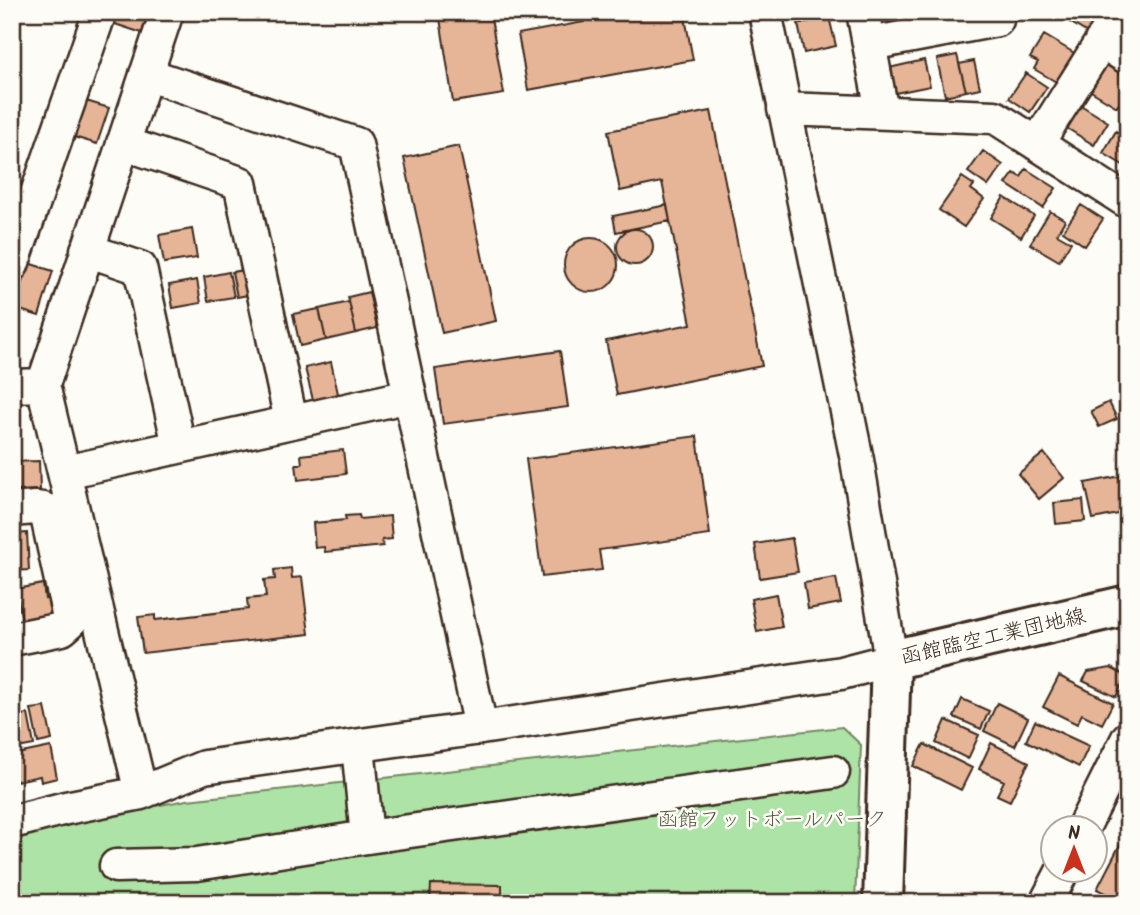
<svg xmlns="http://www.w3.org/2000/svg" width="1140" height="915" font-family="Kalam,'Klee One',sans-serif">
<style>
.green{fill:#ade3a6;stroke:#748662;stroke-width:2}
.building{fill:#e6b497;stroke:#3b2a1e;stroke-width:2}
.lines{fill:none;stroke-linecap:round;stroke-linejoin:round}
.minor-casing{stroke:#3b2a1e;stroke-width:37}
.major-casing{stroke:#3b2a1e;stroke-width:44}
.minor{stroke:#fdfcf7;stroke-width:32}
.major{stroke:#fdfcf7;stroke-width:38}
.labels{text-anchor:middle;stroke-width:5;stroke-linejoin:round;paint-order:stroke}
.street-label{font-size:21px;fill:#3b2a1e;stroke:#fdfcf7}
.park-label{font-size:21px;fill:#585840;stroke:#fdfcf7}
</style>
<rect width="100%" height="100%" fill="#fdfcf7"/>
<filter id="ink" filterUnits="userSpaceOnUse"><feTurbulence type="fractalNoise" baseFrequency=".0143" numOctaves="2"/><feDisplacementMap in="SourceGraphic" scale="14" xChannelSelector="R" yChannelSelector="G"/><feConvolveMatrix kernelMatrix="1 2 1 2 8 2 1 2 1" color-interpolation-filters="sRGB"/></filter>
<g filter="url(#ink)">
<!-- green -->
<path class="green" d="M842 727 861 745 855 903H12V837L75 821 187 800Z"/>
<!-- building -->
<path class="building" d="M119 12H148L142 33 115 24Z
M439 12H490L504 94 453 102Z
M582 12H616L617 16 636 12H684L693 60 528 90 518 34 584 22Z
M877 12H909L911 18 880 25Z
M1009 12H1042V14L1011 21Z
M1058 12H1102L1089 34 1057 14Z
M829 17 836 46 804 53 798 24Z
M1044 35 1076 54 1058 83 1034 69 1038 62 1030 58Z
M957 55 966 91 945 96 937 59Z
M924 60 930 86 895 93 889 68Z
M974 61 980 88 966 91 959 64Z
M1103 61 1128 77V90L1117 107 1086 88Z
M1026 73 1047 87 1030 112 1009 98Z
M86 101 109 108 97 144 74 137Z
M1079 104 1108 122 1094 145 1065 127Z
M711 111 762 366 617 395 606 341 691 324 662 182 620 191 608 131Z
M1116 131 1128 139V168L1103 153Z
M459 146 496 321 442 333 404 158Z
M983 151 1003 165 988 186 968 172Z
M1026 169 1056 188 1043 208 1006 184 1014 173 1021 177Z
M962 177 974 185 971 189 984 199 964 227 939 210Z
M1004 197 1034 216 1021 237 991 218Z
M667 205 670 221 616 232 613 216Z
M1081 205 1103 219 1085 246 1063 231Z
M1050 211 1065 220 1057 234 1071 242 1059 261 1030 244Z
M192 229 197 258 164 263 159 235Z
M617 247a18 18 0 1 1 36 0a18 18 0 1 1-36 0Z
M564 265a27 27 0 1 1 54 0a27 27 0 1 1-54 0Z
M28 263 53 271 39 316 14 308Z
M244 270 248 295 237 297 232 272Z
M229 272 234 297 208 301 204 277Z
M197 280 201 303 173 308 169 285Z
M369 292 377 328 356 333 348 297Z
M349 302 356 333 326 340 319 309Z
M319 309 326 340 300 346 293 314Z
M560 351 568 407 443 424 435 369Z
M331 362 339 398 314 404 305 368Z
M1109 402 1117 419 1099 427 1091 411Z
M697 436 710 535 599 550 602 570 542 577 526 459Z
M343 450 346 474 298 480 296 464H302L301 455Z
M1044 453 1064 478 1039 499 1018 474Z
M39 461 40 490 12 491V462Z
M1121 476 1128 512 1093 519 1085 483Z
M1083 500 1085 521 1056 524 1054 503Z
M359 515 360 519 390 516 392 539 382 540 383 546 325 552 324 547 315 548 313 523 346 520 345 516Z
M27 533 29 570 12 571V534Z
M792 538 798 572 760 578 755 544Z
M291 568 292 578 302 577 309 634 143 653 138 617 155 615V620L248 609 247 599 266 597 264 580 275 579 274 570Z
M836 578 841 603 808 609 804 583Z
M43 584 45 599 52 598 55 615 22 620 16 589Z
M776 594 782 627 757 632 751 599Z
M1111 668 1126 676 1116 697 1083 681 1088 672Z
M1059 676 1113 703 1102 724 1082 714 1077 724 1043 707Z
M962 699 989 711 981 729 954 717Z
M997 703 1028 718 1015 746 984 731Z
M45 707 52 740 38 743 31 709Z
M28 714 34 745 12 749V717Z
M946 720 979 735 968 759 936 743Z
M1035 721 1089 746 1079 767 1026 741Z
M991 743 1029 762 1010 801 997 795 1004 781 979 769Z
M924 744 972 768 961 790 913 766Z
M51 747 57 778 41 782 40 776 12 782V755Z
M1128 829V903H1125L1097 889Z
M431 884 502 885V903H430Z"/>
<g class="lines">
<defs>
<path id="minor" d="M863 12 882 112
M1101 41 1128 58
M870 44 997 20 996 12
M146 74 356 144 481 728
M784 109 995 117 1128 202
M123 143 240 183 291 421
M1037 144 1120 12
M87 250 140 268 179 446
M12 265 100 12
M12 386 43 385
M65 472 410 396
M12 510 35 508 43 509 47 516 70 622 62 629 12 639
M358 746 367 837
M141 793 43 385 167 12
M12 822 66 808 141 793 204 767 481 728 841 673 891 660 857 460 765 12
M1083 828 1128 738
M116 866 197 864 367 837 833 772
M1046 903 1063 870"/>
<path id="major" d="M883 903 891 660 1128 605"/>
</defs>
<!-- minor casing -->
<use href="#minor" class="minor-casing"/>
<!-- major casing -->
<use href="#major" class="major-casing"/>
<!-- minor -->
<use href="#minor" class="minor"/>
<!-- major -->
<use href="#major" class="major"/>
</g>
</g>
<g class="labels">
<!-- street labels -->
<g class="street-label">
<text transform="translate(993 636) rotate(-13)" y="7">函館臨空工業団地線</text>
</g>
<!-- park labels -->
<g class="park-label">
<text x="772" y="826">函館フットボールパーク</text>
</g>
</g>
<!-- margin -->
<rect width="1140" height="915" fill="none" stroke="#fdfcf7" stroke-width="42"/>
<rect x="21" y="21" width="1098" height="873" fill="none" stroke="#3b2a1e" stroke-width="2.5" filter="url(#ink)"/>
<!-- north arrow -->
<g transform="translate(1074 849)"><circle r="33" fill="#fdfcf7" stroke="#afa8a0" stroke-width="2"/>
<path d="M0-5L12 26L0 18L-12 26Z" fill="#c8321e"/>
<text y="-10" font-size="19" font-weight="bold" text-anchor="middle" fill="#3b2a1e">N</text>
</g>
</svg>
